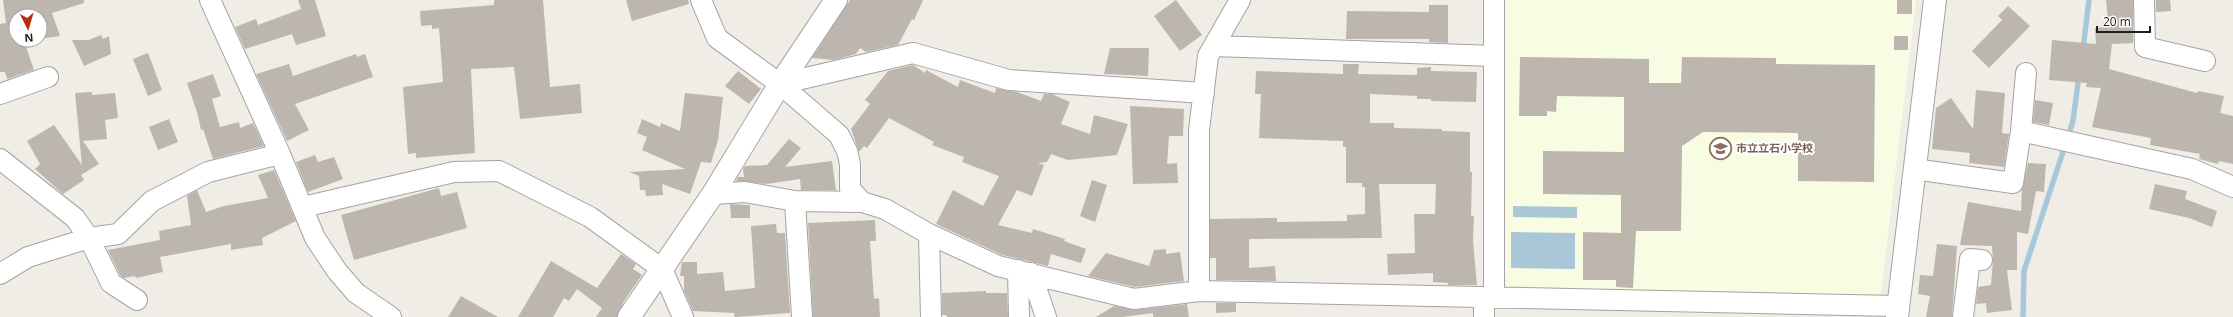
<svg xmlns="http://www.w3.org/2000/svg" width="2233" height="317" font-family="'Open Sans','Noto Sans JP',sans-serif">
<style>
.education{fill:#f8fce2}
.water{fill:#aac7d8}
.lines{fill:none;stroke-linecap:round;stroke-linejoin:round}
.stream{stroke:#aac7d8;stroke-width:5.5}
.building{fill:#bcb6af}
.minor-casing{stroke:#a3a3a3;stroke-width:22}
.tertiary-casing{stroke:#a3a3a3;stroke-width:24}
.minor{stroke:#fff;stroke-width:20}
.tertiary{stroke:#fff;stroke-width:22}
.labels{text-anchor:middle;stroke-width:4;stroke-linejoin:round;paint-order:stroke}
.education-label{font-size:11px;font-weight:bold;fill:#785e54;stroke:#fff;text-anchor:start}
</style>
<rect width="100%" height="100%" fill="#efede6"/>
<!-- education -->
<path class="education" d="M1498 0H1916L1880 301 1497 295Z"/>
<!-- water -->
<path class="water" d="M1513 206 1577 207V218L1513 217Z
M1511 232 1575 233V269L1511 268Z"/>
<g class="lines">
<!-- stream -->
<path class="stream" d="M2083 49 2089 0
M2023 317 2024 271 2073 121 2079 75"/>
</g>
<!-- building -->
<path class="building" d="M3 0H84V3L52 13 60 36 40 39V16H16V40H30L24 41 34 70 7 79 5 72H0V24L6 23Z
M298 0H315L326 36 296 45 292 34 245 49 235 27 256 19 258 25 301 9Z
M494 0H543L550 87 580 84 582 113 520 119 514 67 471 69 475 153 416 158V153L408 154 403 87 443 82 439 28 432 29V25L421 26 420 11 494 5Z
M626 0H688L689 4 632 21Z
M850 0H923L914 20 912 19 898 45 866 52 860 48 856 54 834 60 812 58Z
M1176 0 1202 35 1180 51 1154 16Z
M1897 0H1912V14H1897Z
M2106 0H2133V43L2112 44 2109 69 2197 93 2198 91 2224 96 2220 113 2233 116V164L2219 161 2218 164 2199 159 2200 154 2150 145 2151 138 2092 127 2101 88 2086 87 2087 83 2049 80 2052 40 2096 44 2095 28 2104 27 2103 22H2108Z
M2156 0H2170L2171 11 2156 12Z
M1429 5H1448V43L1429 42V39H1346L1347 11 1429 12Z
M2008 6 2030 26 1989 68 1972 51 2002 20 1998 16Z
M101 35 103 39 109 36 111 54 84 66 72 40H89Z
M1894 36H1908V50H1894Z
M1110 48H1149L1148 76 1104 74Z
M148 53 162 90 148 96 133 59Z
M356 54 357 57 365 54 373 77 295 104 309 130 287 141 256 74 289 64 293 76Z
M1520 57 1649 59V83H1681L1682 57 1776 58V64L1875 65 1874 182 1798 181V133L1703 132 1682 146 1681 231H1636L1633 288 1616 287V280H1583V232L1621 233V195L1543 194V151L1624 152V97L1557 96 1556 112 1547 111V116H1519Z
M1343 64H1359L1358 74 1417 75V68L1431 67V71L1477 72 1476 102 1431 101V99H1417V96L1370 94V123H1394V128L1442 129V131L1470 132V172H1472L1471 216H1474L1473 241 1477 285H1448V283L1433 282V273L1388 275 1387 254 1415 253 1414 214H1435L1436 184H1379L1382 238 1249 239V268L1275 266 1276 281 1216 280V258H1210V219L1277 218V222L1347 221V215L1365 214V187H1362V183H1346V147H1343V141L1259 138 1261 94H1255L1256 71 1343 74Z
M913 65 925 73 926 70 958 87 960 80 995 93 996 88 1017 92 1041 101 1044 94H1052L1070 102 1061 124 1090 134 1094 115 1128 124 1117 155 1068 160 1051 154 1047 162 1038 163 1044 165 1032 196 1017 190 998 225 1032 233 1033 229 1065 239 1064 241 1086 249 1081 263 1051 254 1048 266 1002 255 936 224 953 190 983 206 999 176 962 162 964 157 932 145 934 142 889 118 867 148 864 146 859 152 851 129 870 104 865 100 888 71Z
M738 71 761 89 749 104 725 86Z
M213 74 221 96 212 99 220 127 239 122 240 128 253 123 264 146 213 159 203 129 201 130 197 112 187 83Z
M1976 90 2005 93 2002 133 2009 134 2004 167 1969 163 1970 153 1932 149 1936 108 1951 98 1973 129Z
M92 92V95L115 93 118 118 105 120 107 139 83 141 99 164 81 175 84 180 63 194 35 169 40 164 27 141 54 125 82 165 75 93Z
M685 93 723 97 718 140 711 163 701 162 690 194 662 184 663 195 646 196 645 190H640L639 176 629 172 685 169 642 150 647 137 637 133 642 119 660 127 661 123 680 131Z
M2035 100 2053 103 2049 125 2033 122Z
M1130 106 1184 109 1183 136H1169L1167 164 1177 163 1178 183 1133 184Z
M169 119 178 142 158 150 149 127Z
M789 139 801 148 785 167 832 161 836 190H801L800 179 767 184 736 181 738 177H744L743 169 745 166 767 165Z
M315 155 318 162 334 157 343 179 308 192 296 162Z
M2028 163 2046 164 2044 192 2036 191 2028 234 2017 232V270H2007L2012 310 1987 313 1986 303 1976 304 1978 287 1991 285 1993 261 1992 246 1960 245 1968 202 2021 211 2022 190Z
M274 170 296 221 262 238 263 245 231 250V244L160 257 163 272 136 278 135 276 124 278 120 275 108 250 160 240 159 231 191 225 187 196 197 190 206 212 224 206 268 198 258 175Z
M1092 180 1107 185 1095 222 1080 216Z
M2155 184 2187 191 2185 199 2217 211 2212 227 2189 218 2149 209Z
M439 188 441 196 457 192 467 228 354 260 341 215Z
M730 204 750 205V218H731Z
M875 220 876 241H870L874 299 879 298 880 317H813L808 223Z
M776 224 777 233H785L790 313 735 317 734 313 693 311 684 291V276H680L682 262H697V274L723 272 725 291 755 288 751 226Z
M1937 244 1957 246 1952 317H1926L1930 296 1918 294 1920 275 1933 276Z
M1166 249V254L1180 252 1184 281 1135 287 1088 276 1106 253 1149 266 1154 250Z
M621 254 636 264 633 269 642 275 624 301 617 317H596L602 308 577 289 569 301 564 298 553 317H518L551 261 597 288Z
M986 291V293H1007L1008 317H947L946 315H942V293Z
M461 296 498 317H448Z
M1216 303H1236V312L1216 313Z
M1187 304 1189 317H1153V313L1122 317H1096L1114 306 1135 310Z"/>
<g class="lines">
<defs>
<path id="minor" d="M210 0 280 154 315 238 337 271 356 293 391 317
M701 0 717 38 780 84 839 135 847 151 850 164V189L862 202
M1494 0V298
M2144 0 2145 47 2205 61
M1214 46 1494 56
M780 84 913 53 1009 80 1204 93
M0 94 48 77
M2021 131 2026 73
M0 159 75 218 89 238 111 283 137 300
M1914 169 2013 183 2021 131 2192 169 2233 187
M713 194 745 192 795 201 862 202 885 209 929 234 998 266 1134 299 1199 291 1897 306
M795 201 802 317
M303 207 454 172 499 171 590 217 662 269 683 317
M929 234 931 317
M1018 270 1019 317
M1031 273 1046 317
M0 274 28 257 89 238 118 234 152 201 208 172 280 154
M1199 291V130L1208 56 1240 0
M1484 317V297
M1963 317 1970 259 1982 260"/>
<path id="tertiary" d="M629 317 713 194 780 84 836 0
M1897 317 1935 0"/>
</defs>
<!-- minor casing -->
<use href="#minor" class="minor-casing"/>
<!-- tertiary casing -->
<use href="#tertiary" class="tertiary-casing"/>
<!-- minor -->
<use href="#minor" class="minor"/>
<!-- tertiary -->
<use href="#tertiary" class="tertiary"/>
</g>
<!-- icons -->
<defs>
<symbol id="school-ring" viewBox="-11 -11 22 22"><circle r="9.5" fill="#fff" stroke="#8d6e63" stroke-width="1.5"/><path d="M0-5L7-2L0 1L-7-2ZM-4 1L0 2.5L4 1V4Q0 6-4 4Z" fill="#8d6e63"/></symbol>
</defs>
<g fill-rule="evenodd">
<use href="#school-ring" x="1708" y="136" width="25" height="25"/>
</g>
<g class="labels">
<!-- education labels -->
<g class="education-label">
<text x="1736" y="152">市立立石小学校</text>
</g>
</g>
<!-- north arrow -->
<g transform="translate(28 28) rotate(175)"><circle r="19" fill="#ffffff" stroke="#a5a5a5"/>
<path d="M0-3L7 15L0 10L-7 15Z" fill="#bc2c12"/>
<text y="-6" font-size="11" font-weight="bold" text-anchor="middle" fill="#1f1f1f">N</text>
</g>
<!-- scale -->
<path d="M2097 26v6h53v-6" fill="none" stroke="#1f1f1f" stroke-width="2"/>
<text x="2103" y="26" font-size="12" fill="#1f1f1f" stroke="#ffffff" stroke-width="3" paint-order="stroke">20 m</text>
</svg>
